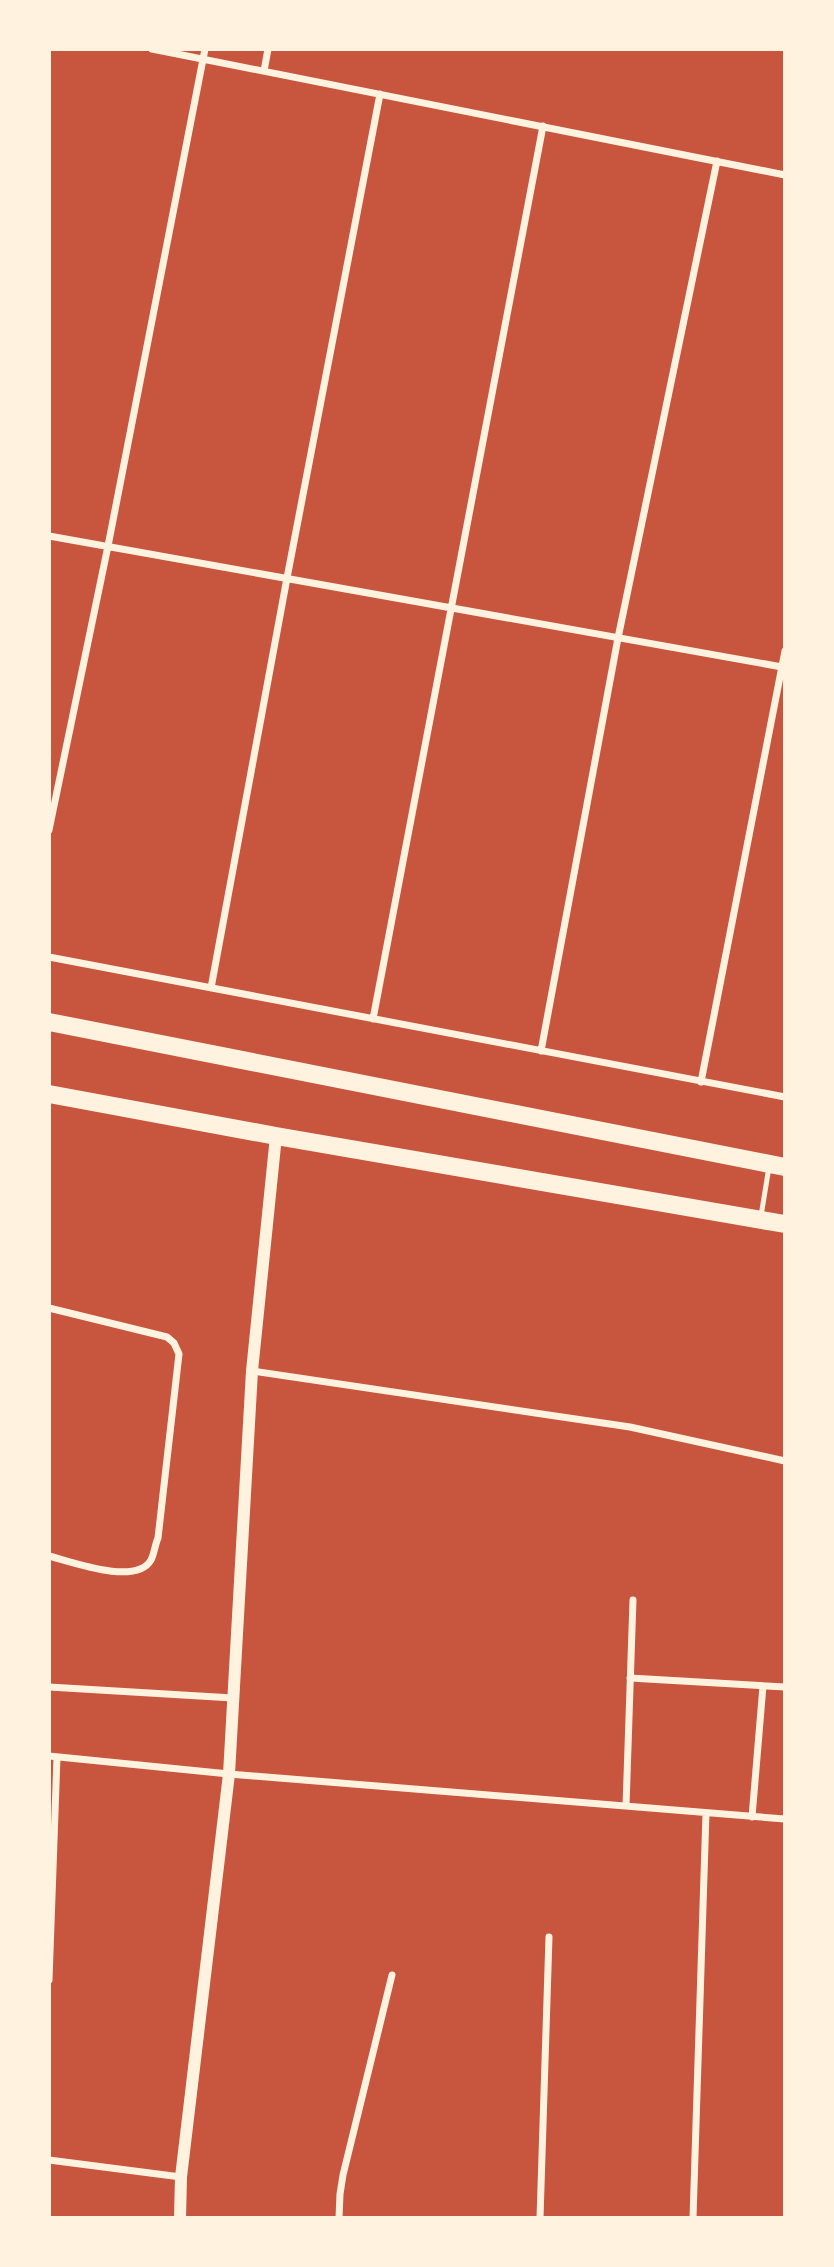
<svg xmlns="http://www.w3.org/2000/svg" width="834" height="2267" font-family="Commissioner,sans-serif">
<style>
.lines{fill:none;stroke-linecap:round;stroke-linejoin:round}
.service{stroke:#fff3e0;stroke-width:5}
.minor{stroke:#fff3e0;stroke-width:7}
.tertiary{stroke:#fff3e0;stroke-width:12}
.primary{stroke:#fff3e0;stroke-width:18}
</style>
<rect width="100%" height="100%" fill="#c8553d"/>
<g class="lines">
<!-- service -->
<path class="service" d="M761 1216 769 1167"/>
<!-- minor -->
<path class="minor" d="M152 49 785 175
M264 71 268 49
M49 536 782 667
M49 830 108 546 205 49
M49 957 785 1097
M211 988 287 578 380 94
M373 1019 543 126
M541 1051 618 638 717 161
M701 1082 785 651
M49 1308 167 1337 174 1343 179 1354 158 1538C155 1545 154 1554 151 1560 136 1586 72 1562 49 1556
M252 1371 630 1427 785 1461
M630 1678 785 1687
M49 1687 233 1698
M49 1756 229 1774 785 1819
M626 1806 633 1600
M752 1817 763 1686
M49 1980 57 1757
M49 2160 181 2177
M339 2218 340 2194 343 2175 392 1975
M540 2218 549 1937
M693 2218 706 1813"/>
<!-- tertiary -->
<path class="tertiary" d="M180 2218 181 2177 229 1774 252 1371 276 1136"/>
<!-- primary -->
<path class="primary" d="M49 1022 785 1167
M49 1094 276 1136 785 1224"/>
</g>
<!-- border -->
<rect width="834" height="2267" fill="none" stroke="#fff3e0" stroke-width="102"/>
</svg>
